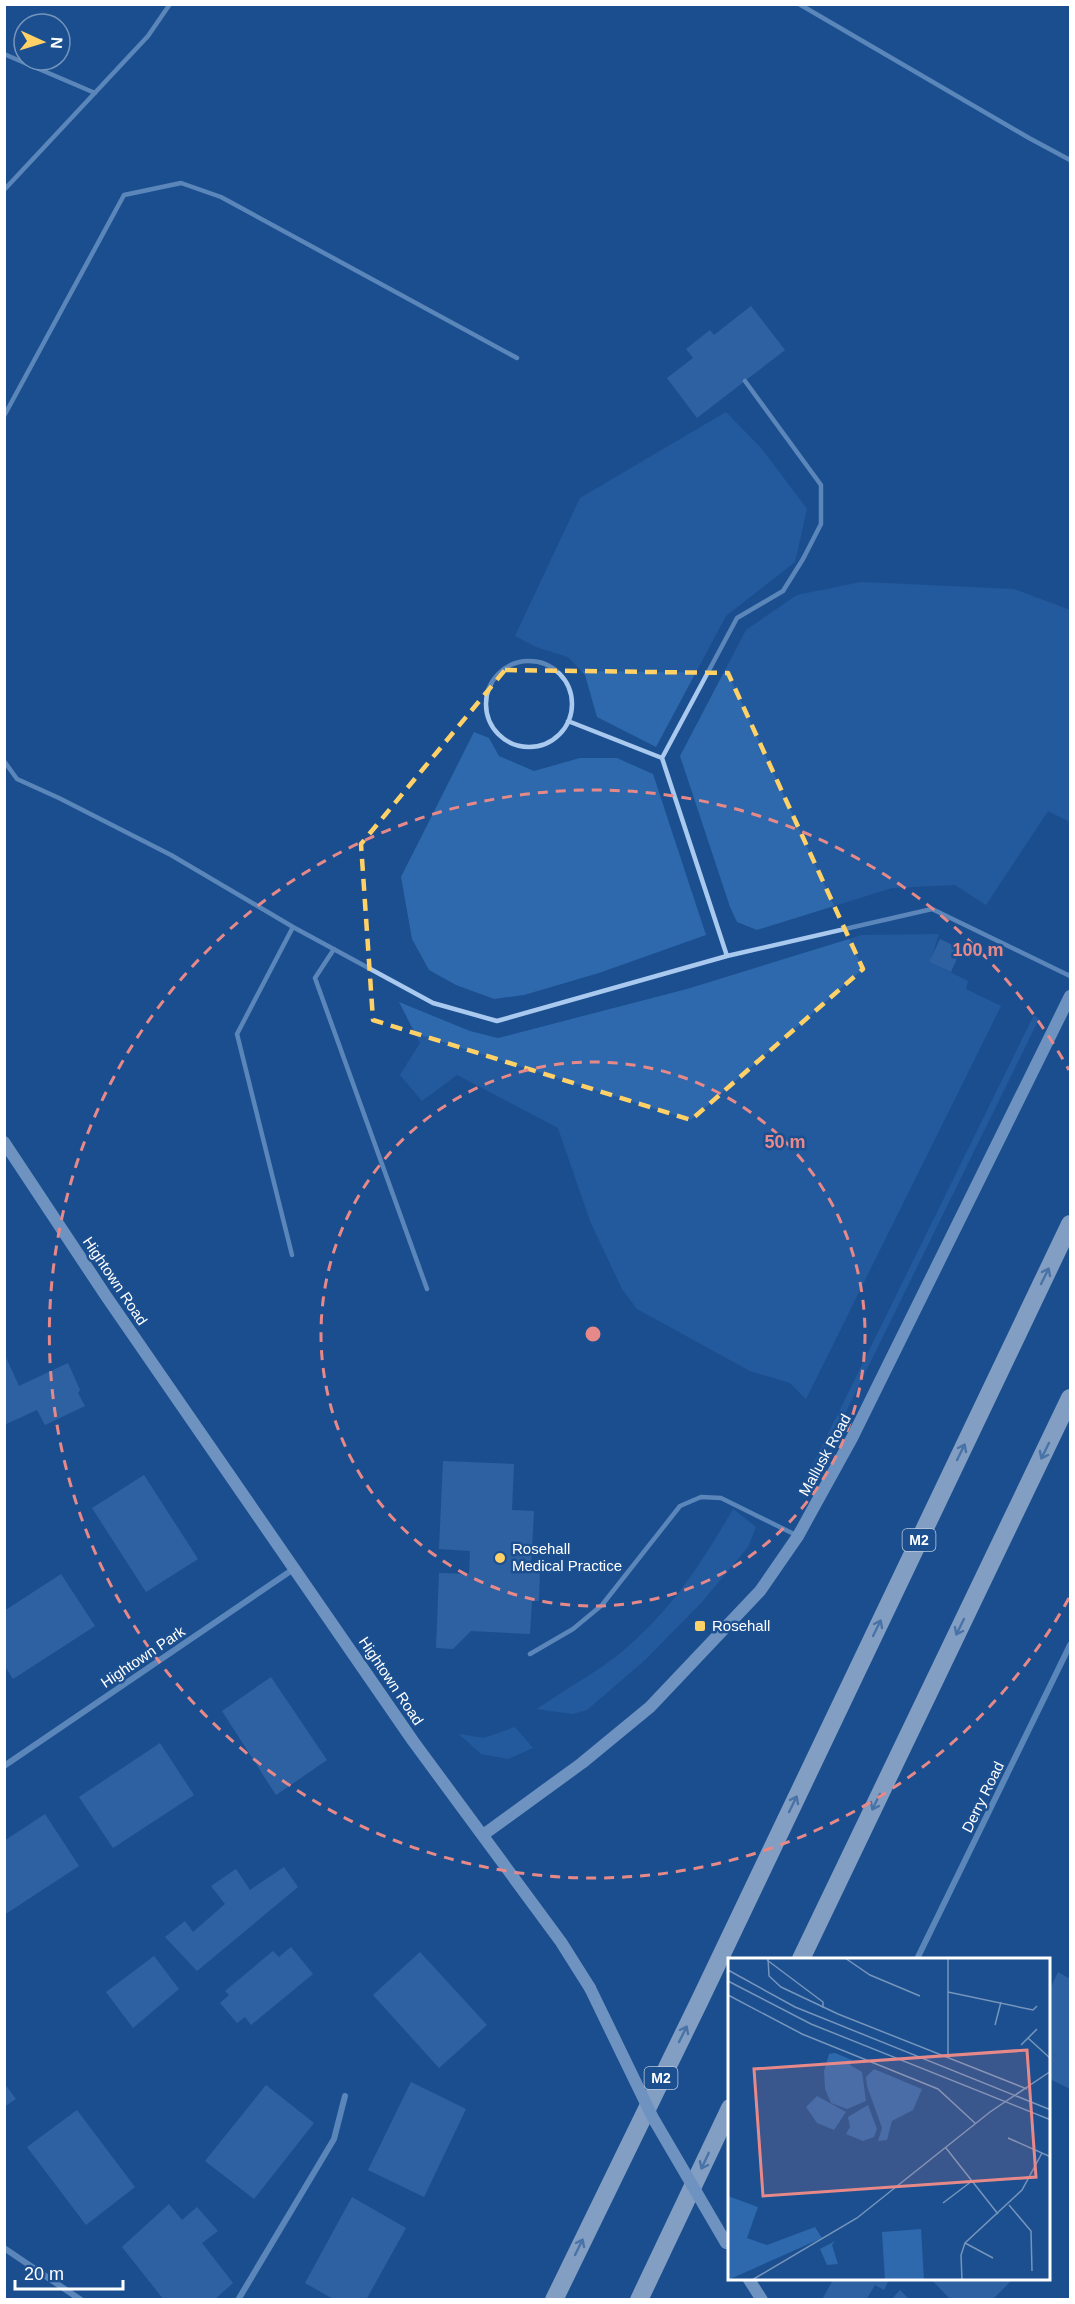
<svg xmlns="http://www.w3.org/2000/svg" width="1075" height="2304" font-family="Arial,sans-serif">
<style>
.green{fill:#2e69ad}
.building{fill:#4478b7}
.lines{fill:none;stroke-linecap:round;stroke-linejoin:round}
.lane{stroke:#a9c9ee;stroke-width:4.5}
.street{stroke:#a9c9ee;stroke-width:6}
.secondary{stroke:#d6e6fa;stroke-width:12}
.highway{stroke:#fff;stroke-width:18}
.secondary-bridge{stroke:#d6e6fa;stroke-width:12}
.oneway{stroke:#829ec1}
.marked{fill:none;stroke:#ffd166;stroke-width:4.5;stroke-dasharray:12 8;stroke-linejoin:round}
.ring{fill:none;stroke:#e88989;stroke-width:3;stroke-dasharray:10 8}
.poi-dot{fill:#ffd166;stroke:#1b4f8f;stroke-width:2}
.labels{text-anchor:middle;stroke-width:5;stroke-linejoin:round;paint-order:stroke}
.shield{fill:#1b4f8f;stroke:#bbcadd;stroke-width:1.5}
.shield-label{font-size:14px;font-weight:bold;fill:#fff}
.street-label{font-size:15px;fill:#fff;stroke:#1b4f8f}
.poi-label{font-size:15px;fill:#fff;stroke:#1b4f8f;text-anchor:start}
.inset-road{fill:none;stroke:#7695bc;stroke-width:1.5}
.view{fill:#e88989;fill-opacity:0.15;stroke:#e88989;stroke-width:3}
.inset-edge{fill:none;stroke:#fff;stroke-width:3}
.centre{fill:#e88989;stroke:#1b4f8f;stroke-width:3}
.ring-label{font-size:18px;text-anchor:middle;font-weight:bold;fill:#e88989;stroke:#1b4f8f;stroke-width:5;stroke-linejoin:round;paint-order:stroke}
</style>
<rect width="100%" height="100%" fill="#1b4f8f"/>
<!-- green -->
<path class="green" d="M726 412 762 449 807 509 795 562 726 616 656 747 597 717 585 675 568 657 536 647 515 636 580 498Z
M861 582 1014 589 1070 610V822L1048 811 986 905 955 885 892 888 757 930 737 922 730 907 680 756 746 630 797 595Z
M474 732 489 738 499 756 534 771 580 758H617L653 774 706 935 599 973 524 995 494 999 456 985 429 970 412 939 401 877Z
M939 934 930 962 968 981 966 989 1001 1006 806 1399 790 1383 750 1371 637 1309 622 1289 590 1221 558 1128 457 1075 422 1101 400 1075 420 1043 399 1002 470 1031 498 1038 687 989 862 935Z
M1034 1015 1039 1019 834 1436 800 1491Z
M733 1509 756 1527 748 1547 701 1603 645 1660 587 1710 572 1714 537 1709C565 1689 598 1672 624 1650 672 1609 702 1563 733 1509Z
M515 1727 533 1748 508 1759 481 1754 459 1734 484 1738Z"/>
<!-- building -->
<path class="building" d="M751 306 785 350 697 418 667 378 693 358 686 349 710 330 714 335Z
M940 939 961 949 951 972 929 962Z
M4 1353 19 1386 68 1363 80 1390 78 1393 85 1406 45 1425 37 1410 4 1425Z
M443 1461 514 1464 512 1510 534 1511 531 1566H540L539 1601H532L530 1634 471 1631 453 1649 436 1648 439 1573 469 1574 470 1551 439 1549Z
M144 1475 198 1559 146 1592 92 1508Z
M61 1574 95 1626 13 1679 4 1665V1611Z
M271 1677 327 1760 276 1795 222 1711Z
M160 1743 194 1795 113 1848 79 1797Z
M45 1814 79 1866 4 1915V1841Z
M284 1867 298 1887 197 1971 165 1937 185 1921 193 1932 225 1904 211 1886 236 1869 250 1890Z
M291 1947 313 1974 251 2025 245 2017 237 2023 220 2003 229 1995 225 1991 273 1951 279 1957Z
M420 1952 487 2025 439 2068 373 1995Z
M154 1956 179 1989 133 2028 106 1992Z
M1058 1972 1070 1979V2089L1050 2079V1989Z
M411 2082 466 2109 424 2197 368 2170Z
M4 2083 16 2099 4 2107Z
M266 2085 314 2123 254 2199 205 2161Z
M77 2110 135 2187 86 2225 27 2147Z
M352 2197 406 2228 366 2300H335L305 2283Z
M169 2204 182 2220 197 2207 218 2231 202 2243 233 2283 214 2300H164L122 2247Z
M834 2278H890L884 2290 875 2285 866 2300H826L823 2298Z
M930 2278H1010L1012 2280 992 2300H951Z
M900 2290 910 2300H891Z"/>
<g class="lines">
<!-- lane -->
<path class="lane" d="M799 4 1029 138 1070 160
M4 54 95 93
M4 190 148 36 170 4
M4 416 124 195 181 183 221 197 517 358
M486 704a43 43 0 1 1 86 0a43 43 0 1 1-86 0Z
M568 721 662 758
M4 761 17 779 59 798 171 855 293 927 433 1003 497 1021 727 956 932 909 1070 976
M334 949 315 978 427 1289
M727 956 662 758 737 618 783 591 803 559 821 524V485L745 381
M292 1255 237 1034 293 927
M530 1654 573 1629 602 1605 680 1506 701 1497 721 1498 798 1536"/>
<!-- street -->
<path class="street" d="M4 1766 295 1568
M917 1959 1070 1645
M4 2248 81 2300
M238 2300 334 2139 345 2096"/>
<!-- secondary -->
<path class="secondary" d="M4 1142 106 1296 413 1741 561 1942 590 1988
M483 1835 582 1763 650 1707 760 1591 798 1536 852 1438 1070 996
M748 2278 762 2300"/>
<!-- highway -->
<path class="highway" d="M801 1959 1070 1398
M554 2300 700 2000 1070 1224
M639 2300 730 2108"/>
<!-- secondary-bridge -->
<path class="secondary-bridge" d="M590 1988 653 2118 726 2243"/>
</g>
<!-- one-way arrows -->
<defs><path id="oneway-shaft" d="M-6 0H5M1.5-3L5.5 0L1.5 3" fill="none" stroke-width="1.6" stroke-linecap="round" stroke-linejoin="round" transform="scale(1.5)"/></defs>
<g class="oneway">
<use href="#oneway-shaft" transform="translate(1045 1276) rotate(-64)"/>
<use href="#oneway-shaft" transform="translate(1045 1451) rotate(116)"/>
<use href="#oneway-shaft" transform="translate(961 1452) rotate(-64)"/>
<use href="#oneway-shaft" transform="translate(960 1627) rotate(116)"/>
<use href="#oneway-shaft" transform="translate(877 1628) rotate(-64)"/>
<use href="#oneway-shaft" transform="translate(876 1802) rotate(116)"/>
<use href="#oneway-shaft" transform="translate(793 1804) rotate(-64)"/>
<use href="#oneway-shaft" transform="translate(683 2034) rotate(-64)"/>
<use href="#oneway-shaft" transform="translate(705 2161) rotate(115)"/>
<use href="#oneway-shaft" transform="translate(579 2247) rotate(-64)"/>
</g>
<!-- marked area -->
<path d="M0 0H1075V2304H0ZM505 670 728 673 863 969 691 1120 373 1020 361 844Z" fill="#1b4f8f" fill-opacity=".55" fill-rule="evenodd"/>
<path class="marked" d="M505 670 728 673 863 969 691 1120 373 1020 361 844Z"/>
<!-- distance rings -->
<g class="ring">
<circle cx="593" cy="1334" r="272"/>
<path d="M1069 1598A544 544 0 1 1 1069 1070"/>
</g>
<!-- markers -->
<g class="poi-dot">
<circle cx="500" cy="1558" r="6"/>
<rect x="694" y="1620" width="12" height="12" rx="3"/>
</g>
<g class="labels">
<!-- shield labels -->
<g class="shield">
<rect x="902.5" y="1529" width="33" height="22" rx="4.5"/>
<rect x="644.5" y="2067" width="33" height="22" rx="4.5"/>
</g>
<g class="shield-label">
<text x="919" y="1545">M2</text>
<text x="661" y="2083">M2</text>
</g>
<!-- street labels -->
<g class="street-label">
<text transform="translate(115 1281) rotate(56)" y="5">Hightown Road</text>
<text transform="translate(825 1455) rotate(-61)" y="5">Mallusk Road</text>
<text transform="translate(143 1657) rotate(-34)" y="5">Hightown Park</text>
<text transform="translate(391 1681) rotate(56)" y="5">Hightown Road</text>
<text transform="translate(983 1797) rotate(-64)" y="5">Derry Road</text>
</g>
<!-- poi labels -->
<g class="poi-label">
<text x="512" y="1554">Rosehall<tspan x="512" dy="17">Medical Practice</tspan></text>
<text x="712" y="1631">Rosehall</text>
</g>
</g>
<!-- overview -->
<g transform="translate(728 1958)">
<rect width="322" height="322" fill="#1b4f8f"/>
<path d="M107 95 124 102 122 107 134 114 138 143 119 151 103 145 97 131 96 113 101 96ZM146 111 194 131 185 152 164 163 159 182 150 183 154 170 139 128 138 119ZM89 138 118 154 106 172 89 165 78 149ZM140 147 149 171 146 179 135 183 118 176 122 169 120 159ZM0 238 30 249 19 280 39 287 87 269 94 280 0 322ZM193 271 196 322H157L154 274ZM107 283 104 287 110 306 99 307 92 291Z" fill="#2e69ad"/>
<path class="inset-road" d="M40 0 41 18 53 29 110 56 299 131M117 0 142 17 192 38M39 2 95 44V50M0 12 67 49 323 152M0 23 83 66 323 162M220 34 305 52 309 48M0 37 74 76 210 131 248 166M267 67 273 44M300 80 323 101M293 87 309 71M220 97V0M280 180 323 199M218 190 270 256M215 245 244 223M281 247 303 273 304 313M237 285 265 300M24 322 129 260 262 154 323 113M234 322 233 297 237 285 294 232 314 195"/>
<path class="view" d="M299 92 308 219 35 238 26 111Z"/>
<rect width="322" height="322" class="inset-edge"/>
</g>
<circle cx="593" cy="1334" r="9" class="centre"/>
<g class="ring-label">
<text x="978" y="956">100 m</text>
<text x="785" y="1148">50 m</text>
</g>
<!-- border -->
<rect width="1075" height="2304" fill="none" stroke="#ffffff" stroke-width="12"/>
<!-- north arrow -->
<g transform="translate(42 42) rotate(94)"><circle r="28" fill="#1b4f8f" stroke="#7695bc" stroke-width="1.5"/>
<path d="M0-4.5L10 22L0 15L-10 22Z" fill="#ffd166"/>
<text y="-9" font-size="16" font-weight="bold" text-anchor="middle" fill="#ffffff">N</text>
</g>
<!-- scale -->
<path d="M15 2280v9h108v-9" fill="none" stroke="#ffffff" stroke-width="3"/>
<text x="24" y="2280" font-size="18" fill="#ffffff" stroke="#1b4f8f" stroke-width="4.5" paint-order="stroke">20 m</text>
</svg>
